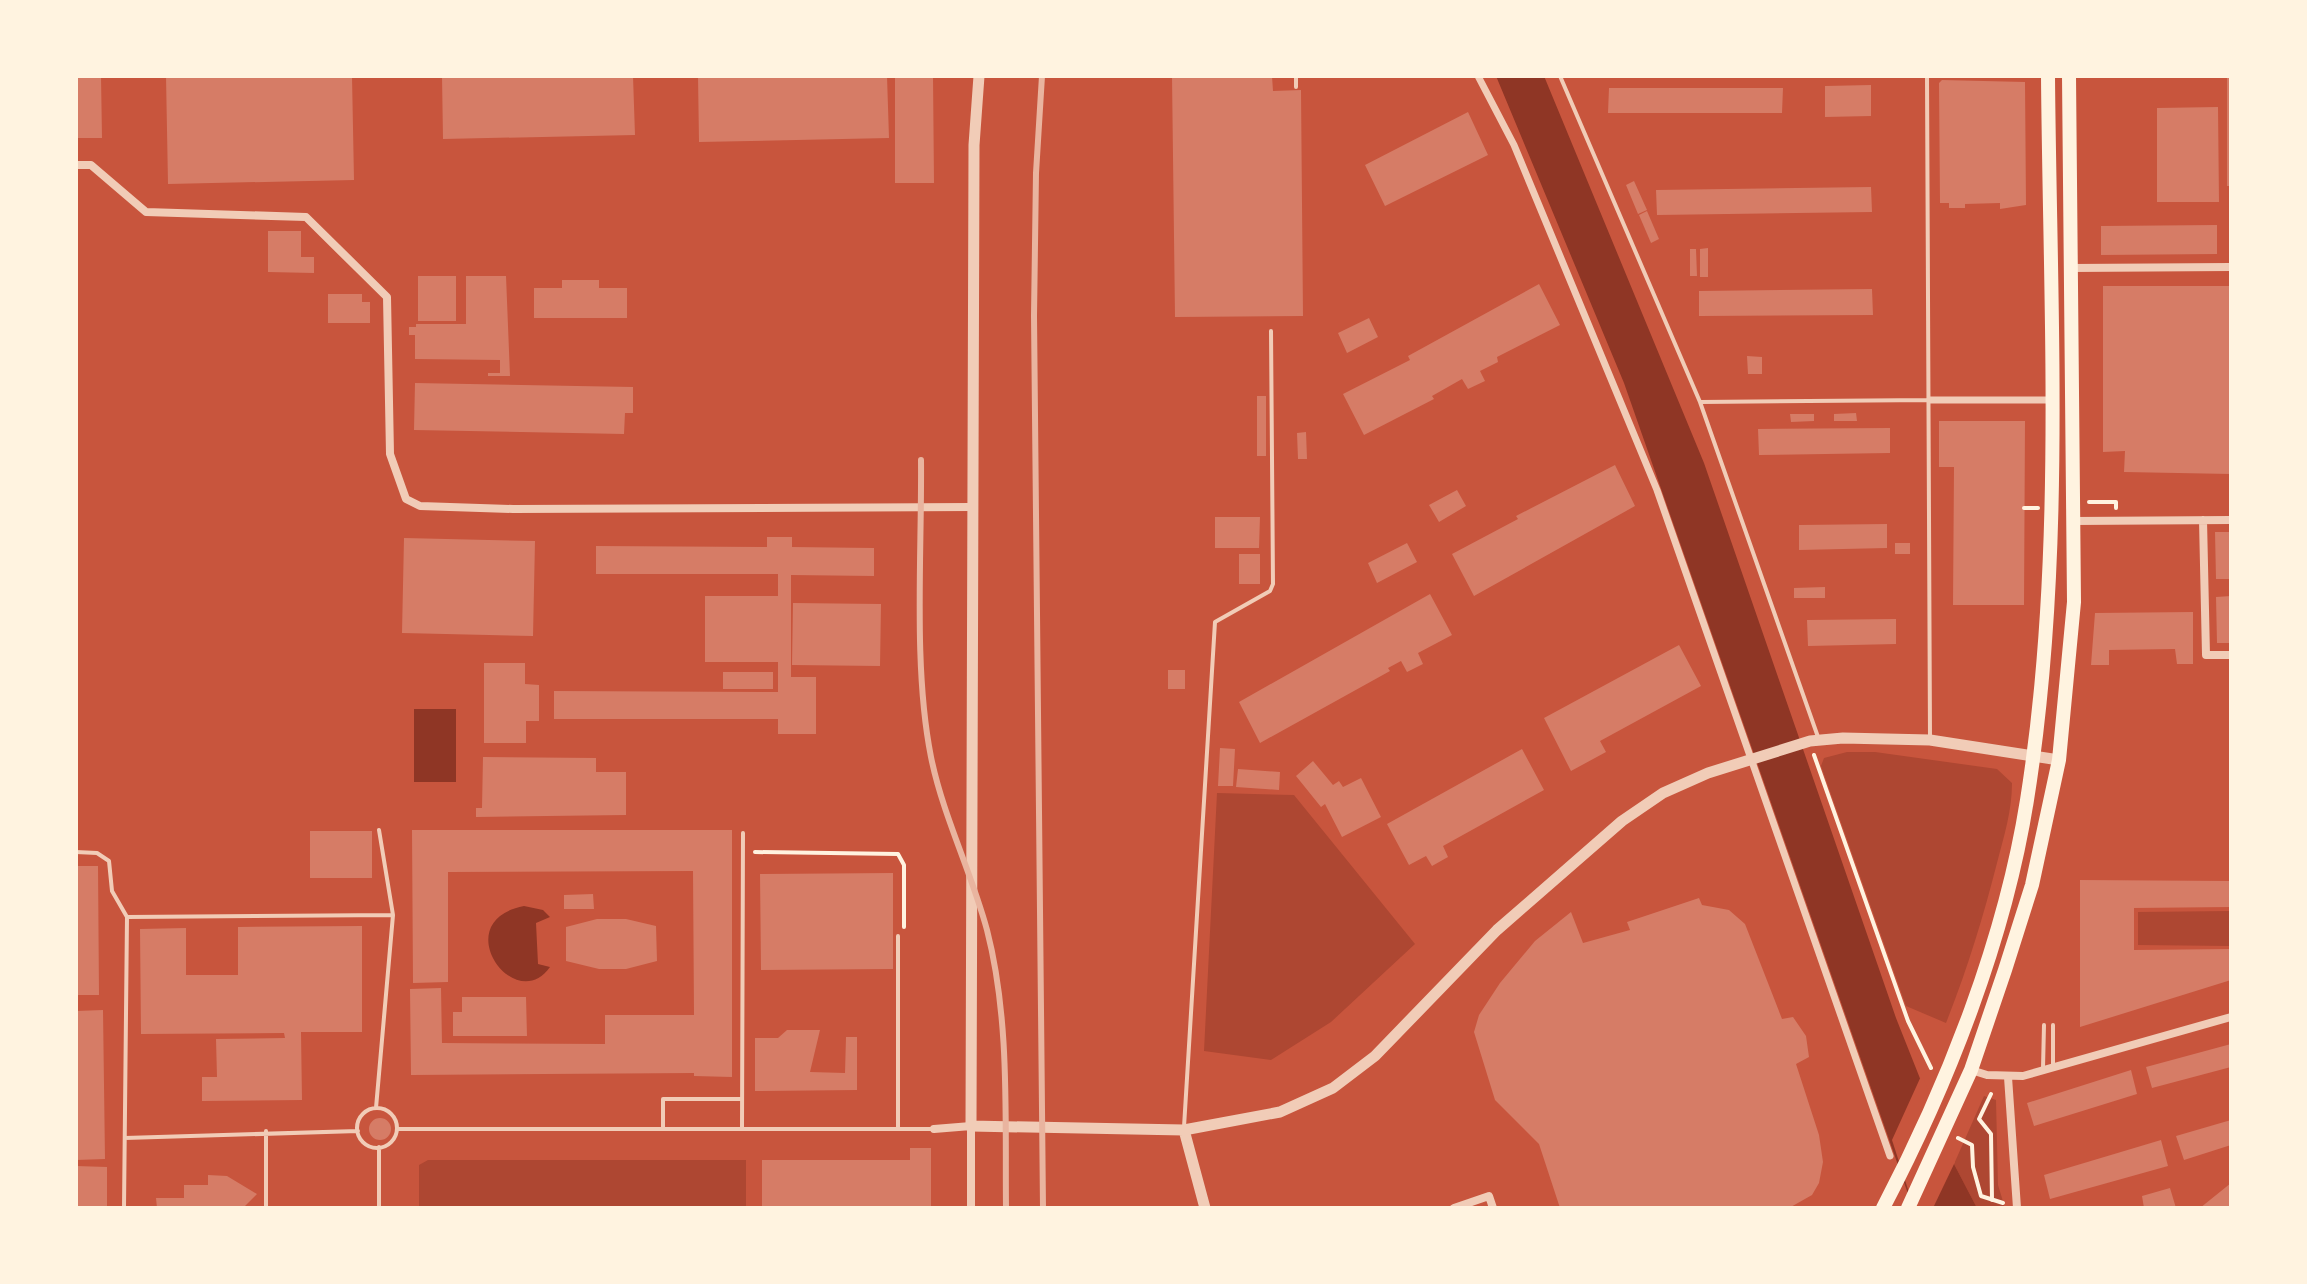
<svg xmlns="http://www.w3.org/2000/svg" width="2307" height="1284" font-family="'IBM Plex Sans',sans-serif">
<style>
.green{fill:#ae4732}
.water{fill:#8f3625}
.pier{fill:#c8553d}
.building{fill:#d67c66}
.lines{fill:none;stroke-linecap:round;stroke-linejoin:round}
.path{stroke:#fff3e0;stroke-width:4}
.service{stroke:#f1ccb7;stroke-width:4}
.pedestrian{stroke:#f1ccb7;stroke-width:7}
.minor{stroke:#f1ccb7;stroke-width:8}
.tertiary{stroke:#f1ccb7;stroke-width:11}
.trunk{stroke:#fff3e0;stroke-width:14}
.rail{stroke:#e9b49f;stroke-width:6}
</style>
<rect width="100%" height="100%" fill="#c8553d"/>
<!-- green -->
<path class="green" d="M1847 752H1875L1997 769 2012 783C2012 811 2004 836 1997 863 1983 918 1967 970 1946 1023L1906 1006 1821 766 1824 758Z
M1217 793 1294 795 1415 944 1331 1022 1271 1060 1204 1051Z
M2231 911V946L2138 945V912Z
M1984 1096 1996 1100 1998 1185 2005 1208H1977L1954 1164Z
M428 1160H746V1208H419V1165Z"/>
<!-- water -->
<path class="water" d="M1496 76H1544L1704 463 1896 1018 1954 1164 1977 1208H1913L1624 383Z
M414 709H456V782H414Z
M524 906 543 910 550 917 536 923 538 964 550 967C515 1017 446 921 524 906Z"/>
<!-- pier -->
<path class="pier" d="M1922 1074 1955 1162 1933 1208H1914L1892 1140Z"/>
<!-- building -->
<path class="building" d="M76 76H101L102 138H76Z
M166 76H352L354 180 168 184Z
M442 76H633L635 135 443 139Z
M698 76H887L889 138 699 142Z
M895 76H933L934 183H895Z
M1172 76H1272L1273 91 1301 90 1303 316 1175 317Z
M2227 76H2231V186H2227Z
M1942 80 2025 82 2026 205 2000 209V203L1965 204V208H1949V203H1940L1939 83Z
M1871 85V116L1825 117V86Z
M1609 88H1783L1782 113H1608Z
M2218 107 2219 202H2157V108Z
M1468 112 1488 155 1385 206 1365 165Z
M1634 181 1647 210 1638 214 1626 185Z
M1871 187 1872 212 1657 215 1656 190Z
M1647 211 1659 239 1651 243 1639 215Z
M2217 225V254L2101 255V226Z
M268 231H301V257H314V273L268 272Z
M1708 248V277H1700V249Z
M1690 249H1696L1697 276H1690Z
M418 276H456V321H418Z
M466 276H506L510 376H488V373H500V360L415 359V335H409V327H416V324H466Z
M562 280H599V288H627V318H534V288H562Z
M1539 284 1560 325 1497 357 1498 362 1480 371 1485 381 1468 389 1462 379 1432 396 1434 399 1364 435 1343 394 1410 360 1408 356Z
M2103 286H2231V474L2124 472 2125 451 2103 452Z
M1872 289 1873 315 1699 316V291Z
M328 294H362V302H370V323H328Z
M1369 318 1378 337 1347 353 1338 333Z
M1747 356 1762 357V374H1748Z
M415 383 633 387V413H625L624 434 414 430Z
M1257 396H1266V456H1257Z
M1856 413 1857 421H1834V414Z
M1790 414H1814V421L1791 422Z
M1939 421H2025L2024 605H1953L1954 467H1939Z
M1890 428V453L1759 455 1758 429Z
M1306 432 1307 459H1298L1297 433Z
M1615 465 1635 506 1474 596 1452 554 1518 519 1516 516Z
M1457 490 1466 506 1439 522 1429 505Z
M1215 517H1260L1259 548H1215Z
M1887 524V548L1799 550V525Z
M2215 532H2231V579H2216Z
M767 537H792V547L874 548V576L791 575V677H816V734H778V719H554V691L778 692V662H705V596H778V574H596V546L767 547Z
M404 538 535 541 533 636 402 633Z
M1407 543 1417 562 1377 583 1368 563Z
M1895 543H1910V554H1895Z
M1239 554H1260V584H1239Z
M1825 587V598H1794V588Z
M1430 594 1452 635 1418 653 1423 664 1407 672 1401 661 1388 668 1390 671 1260 743 1239 702Z
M2231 596V643H2217L2216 597Z
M793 603 881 604 880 666 792 665Z
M2193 612V664H2177L2175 649 2109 650V665H2091L2095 613Z
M1896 619V644L1808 646 1807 620Z
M1679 645 1701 686 1600 741 1606 752 1571 771 1544 718Z
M484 663H525V684L539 685V721H526V743H484Z
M1168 670H1185V689H1168Z
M723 672H773V689H723Z
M1220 748 1235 749 1233 786H1218Z
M1522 749 1544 790 1443 846 1448 857 1432 866 1426 856 1409 865 1387 824Z
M483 757 596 758V772H626V815L476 817V808H482Z
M1313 761 1333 785 1339 781 1343 787 1361 778 1381 817 1342 837 1325 804 1321 807 1296 776Z
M1238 769 1280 772 1279 790 1236 787Z
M412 830H732V1077L694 1076V1073L411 1075 410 989 441 988 442 1043 605 1044V1015H694L693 871 448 872V982L413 983Z
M310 831H372V878H310Z
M76 866H98L99 995H76Z
M893 873V969L761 970 760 874Z
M2080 880 2231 881V907L2134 908V950L2231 949V980L2080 1027Z
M593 894 594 909H564V895Z
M1699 898 1702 905 1729 910 1745 924 1782 1019 1793 1017 1806 1036 1809 1057 1796 1064 1819 1135 1823 1162 1819 1183 1812 1195 1789 1208H1560L1539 1144 1495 1100 1474 1032 1479 1015 1500 983 1535 941 1571 912 1583 943 1630 930 1627 922Z
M597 919H626L656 926 657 961 626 969H599L566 961V927Z
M362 926V1032H301L302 1100 202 1101V1077H217L216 1039 285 1038 284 1033 141 1034 140 929 186 928V975H238V927Z
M462 997H526L527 1036H453V1012H462Z
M103 1010 105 1159 76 1160V1011Z
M787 1030H820L810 1072 845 1073 846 1037H857V1090L755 1091V1038H778Z
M2231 1044V1067L2152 1088 2146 1067Z
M2131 1070 2137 1094 2034 1126 2027 1103Z
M369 1129a11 11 0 1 1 22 0a11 11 0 1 1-22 0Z
M2231 1120V1145L2184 1160 2176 1136Z
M2161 1140 2168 1166 2050 1199 2044 1175Z
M910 1148H931V1208H762V1160H910Z
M76 1166 107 1167V1208H76Z
M208 1175 227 1176 257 1194 243 1208H157L156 1198H184V1185H208Z
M2231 1183V1208H2200Z
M2170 1188 2176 1208H2144L2142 1196Z"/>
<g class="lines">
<!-- path -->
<path class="path" d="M2089 502H2116V508
M2024 508H2038
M1814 755 1908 1021 1931 1068
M755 852 898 854 904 865V927
M1991 1094 1979 1119 1991 1134 1992 1200
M1958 1138 1972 1145 1973 1167 1981 1196 2003 1203"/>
<!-- service -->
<path class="service" d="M1296 76V87
M1560 76 1700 402 1818 737
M1927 76 1930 737
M1700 402 1930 400
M76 852 97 853 109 861 112 891 127 917 124 1208
M127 917 393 915
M898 936V1129
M2053 1025V1066
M2043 1068 2044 1025
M376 1108 393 915 379 830
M357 1128a20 20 0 1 1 40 0a20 20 0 1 1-40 0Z
M1184 1127 1215 622 1270 591 1273 584 1271 331
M397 1129H934
M663 1129V1099H742
M742 1129 743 833
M266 1131V1208
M125 1138 358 1131
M379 1147V1208"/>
<!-- pedestrian -->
<path class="pedestrian" d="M1478 76 1514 145 1657 490 1890 1156
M1930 400H2051"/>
<!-- minor -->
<path class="minor" d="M76 165H91L146 212 306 217 387 297 390 454 406 499 420 506 513 509 972 507
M2071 268 2231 267
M2203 520 2206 655H2231
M2074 521 2231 520
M1971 1070 1987 1075 2023 1076 2231 1017
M2008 1077 2017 1208
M934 1129 971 1126V1208
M1454 1208 1489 1196 1493 1208"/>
<!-- tertiary -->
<path class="tertiary" d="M979 76 974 145 971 1126 1184 1130 1280 1112 1333 1088 1375 1056 1497 930 1622 821 1663 793 1708 773 1810 741 1843 738 1930 740 2059 760
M1184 1130 1205 1208"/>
<!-- trunk -->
<path class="trunk" d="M1883 1208C1948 1084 2005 939 2027 800 2065 561 2050 316 2048 76
M1908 1208 1971 1070 2005 970 2032 885 2059 760 2074 602 2069 76"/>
<!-- rail -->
<path class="rail" d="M1042 76 1036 173 1034 316 1043 1208
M921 460C922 553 913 667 931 757 943 816 971 871 987 930 1010 1019 1005 1116 1006 1208"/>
</g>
<!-- border -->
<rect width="2307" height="1284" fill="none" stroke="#fff3e0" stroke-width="156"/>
</svg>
